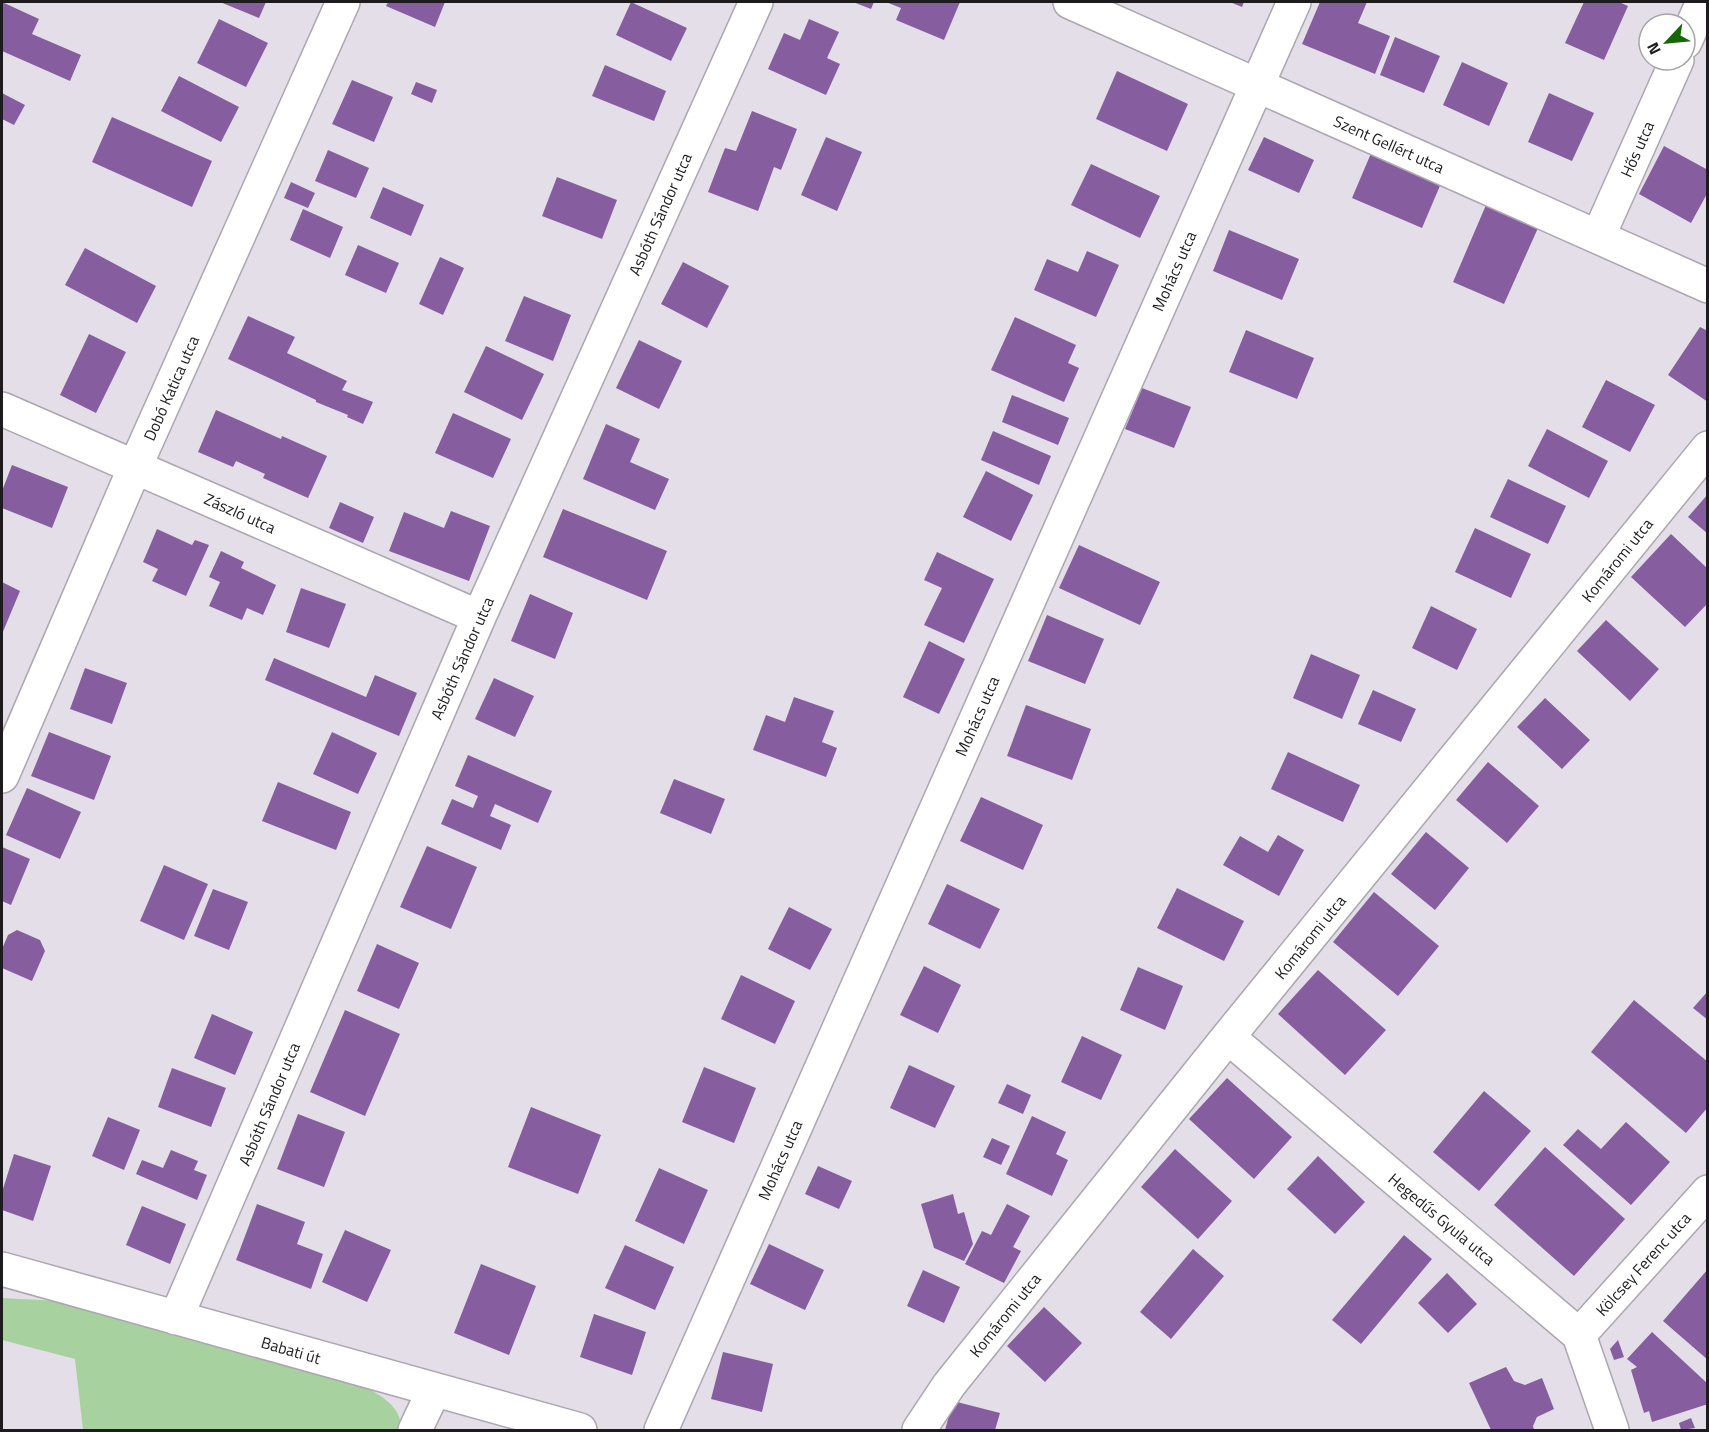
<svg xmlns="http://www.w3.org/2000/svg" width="1709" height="1432" font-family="'Titillium Web',sans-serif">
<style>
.green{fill:#a7d29f}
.building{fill:#865ea0}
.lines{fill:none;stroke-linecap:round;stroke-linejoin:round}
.minor-casing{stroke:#aba6b0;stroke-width:36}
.minor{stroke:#fff;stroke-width:33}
.labels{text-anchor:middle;stroke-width:4.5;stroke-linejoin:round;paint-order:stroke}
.street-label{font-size:16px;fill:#1d1b1e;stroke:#fff}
</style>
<rect width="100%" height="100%" fill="#e4dee9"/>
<!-- green -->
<path class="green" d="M2 1298 59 1301 363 1385C382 1397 402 1406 401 1430H83L75 1359 2 1340Z"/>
<!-- building -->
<path class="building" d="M2 2 39 19 32 34 81 55 70 81 2 51Z
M220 2H266L259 18Z
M388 2H445L435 27 386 6Z
M631 2 687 28 671 61 616 35Z
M853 2H874L871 9Z
M886 2H960L944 40 896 20 901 8Z
M1230 2H1244L1242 7Z
M1320 2H1367L1358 23 1390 36 1375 74 1302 44Z
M1584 2H1619L1628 6 1604 60 1565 43Z
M219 19 268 43 246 87 197 63Z
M809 19 839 32 827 58 840 64 826 95 768 69 784 33 800 40Z
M1395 37 1440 56 1424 93 1380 75Z
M1462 62 1508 83 1489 126 1443 105Z
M605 65 666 91 654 121 592 96Z
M1117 71 1188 104 1167 151 1096 119Z
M179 76 239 107 221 142 161 111Z
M352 80 393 97 374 142 332 124Z
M416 82 437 90 432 103 411 94Z
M2 93 25 105 14 125 2 119Z
M1549 93 1594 113 1572 161 1528 142Z
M752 111 797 129 781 170 774 167 758 211 708 192 725 148 736 151Z
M112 117 212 161 192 207 92 162Z
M826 137 862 152 837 211 801 195Z
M1264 137 1314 160 1299 193 1248 170Z
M1664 146 1708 170V192L1691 223 1639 194Z
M328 150 369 168 356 198 315 181Z
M1372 151 1442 181 1422 228 1352 198Z
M1091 164 1160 196 1140 238 1071 205Z
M557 177 617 200 602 239 542 216Z
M291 182 315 193 308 208 284 198Z
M383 187 424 205 411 236 370 218Z
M1486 205 1538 228 1504 304 1453 282Z
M303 209 343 227 330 258 290 240Z
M1229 230 1299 259 1282 300 1213 271Z
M358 245 399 263 386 293 345 275Z
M85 248 156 286 137 323 65 285Z
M1087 251 1119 265 1096 317 1034 290 1047 259 1078 272Z
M440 257 464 268 443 315 419 304Z
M683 262 729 286 707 328 661 304Z
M524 296 571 315 553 361 505 341Z
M248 316 295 337 287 353 347 381 342 390 373 402 363 424 347 417 348 415 316 402V400L228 359Z
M1015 317 1076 345 1068 363 1079 368 1064 402 991 370Z
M1700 327 1708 331V402L1668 375Z
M1246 330 1314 358 1297 399 1229 372Z
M89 334 126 352 96 413 60 395Z
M639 340 682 361 659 409 616 388Z
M486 346 544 374 522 420 464 392Z
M1606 380 1655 405 1630 452 1582 427Z
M1142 388 1191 407 1174 448 1125 429Z
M1012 395 1069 418 1058 445 1002 422Z
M216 410 281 439 282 436 327 456 308 498 263 478 265 474 236 461 233 467 198 452Z
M453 413 511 439 493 478 435 453Z
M606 424 640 439 630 462 669 479 655 510 583 479Z
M1547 429 1608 461 1589 498 1528 466Z
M993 431 1051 456 1039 485 981 460Z
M12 465 68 487 52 528 2 508V491Z
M986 471 1033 495 1011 541 963 517Z
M1508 479 1566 506 1548 544 1490 517Z
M1708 494V534L1688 517Z
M340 502 374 517 363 543 329 528Z
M563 509 667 551 647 600 543 557Z
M451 511 490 526 469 581 389 551 404 512 444 528Z
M1475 528 1531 554 1511 598 1455 572Z
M157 529 192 545 195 540 209 545 186 596 152 581 158 569 143 562Z
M1671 534 1708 569V603L1685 627 1631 577Z
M1079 545 1160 582 1140 625 1059 588Z
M221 551 244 562 241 568 276 585 263 615 247 608 242 620 209 606 220 582 209 577Z
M937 552 994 579 964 643 924 625 942 588 924 580Z
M2 582 20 591 2 634Z
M301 588 346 604 329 648 286 632Z
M530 594 573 613 555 659 511 641Z
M1431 606 1477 629 1457 670 1412 648Z
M1047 615 1104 639 1085 684 1028 661Z
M1606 620 1659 669 1630 701 1577 651Z
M929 641 965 659 939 714 903 697Z
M1311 654 1360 675 1342 719 1293 698Z
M274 658 366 697 375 675 417 693 399 736 265 680Z
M85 668 127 683 112 724 70 709Z
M494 678 534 696 515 737 475 719Z
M1373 690 1416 709 1401 742 1358 724Z
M794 697 834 711 822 742 837 748 826 777 753 750 766 715 785 722Z
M1545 698 1590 740 1562 769 1517 727Z
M1026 705 1091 729 1072 780 1007 756Z
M49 732 111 756 94 800 31 776Z
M332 732 377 753 358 794 313 774Z
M1288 752 1360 785 1343 822 1271 789Z
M468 755 552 791 538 823 495 804 490 816 511 825 501 850 441 824 452 799 473 808 478 796 455 786Z
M1488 762 1539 806 1507 843 1456 800Z
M674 779 725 799 711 834 660 813Z
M278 782 351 812 336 850 262 821Z
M27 788 81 812 60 859 6 835Z
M981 797 1043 825 1023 870 960 841Z
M1426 832 1469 868 1435 910 1391 874Z
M1278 835 1304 850 1279 896 1223 865 1240 836 1268 852Z
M427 846 477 867 451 929 400 907Z
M2 847 30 859 11 905 2 901Z
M164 865 208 884 184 940 140 921Z
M947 884 1000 909 980 949 928 924Z
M1177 888 1244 921 1224 961 1157 928Z
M213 889 248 902 229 950 194 936Z
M1374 892 1439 946 1398 996 1333 942Z
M789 907 832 929 810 970 768 949Z
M17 930 40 940 45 951 32 981 2 968V949L8 935Z
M377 944 419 963 399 1009 357 991Z
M924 966 961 985 938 1033 900 1015Z
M1138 967 1183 986 1165 1030 1120 1010Z
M1318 970 1386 1030 1345 1075 1278 1014Z
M741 975 795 1001 775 1044 721 1019Z
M1708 991V1020L1693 1008Z
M1634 1000 1708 1062V1107L1686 1133 1591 1052Z
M345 1010 400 1034 365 1116 310 1092Z
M212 1014 253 1032 235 1075 194 1058Z
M1082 1036 1122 1055 1101 1100 1061 1082Z
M909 1065 955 1086 935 1128 890 1108Z
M704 1067 756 1088 734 1143 682 1122Z
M172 1068 226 1088 211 1127 158 1107Z
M1227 1078 1292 1137 1254 1179 1189 1119Z
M1007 1084 1031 1095 1023 1114 998 1103Z
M1484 1091 1531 1131 1479 1191 1433 1152Z
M531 1107 601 1135 578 1194 508 1167Z
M298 1114 345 1132 324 1187 277 1169Z
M1032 1116 1066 1132 1056 1154 1068 1160 1052 1196 1006 1174Z
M108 1117 140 1130 124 1170 92 1156Z
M1626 1122 1670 1162 1631 1205 1563 1145 1578 1129 1601 1149Z
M992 1138 1010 1146 1001 1165 983 1157Z
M1545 1147 1625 1219 1574 1276 1494 1205Z
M1175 1149 1232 1201 1198 1239 1141 1187Z
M171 1150 198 1161 194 1170 207 1175 197 1200 136 1174 142 1160 163 1168Z
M14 1154 51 1166 33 1221 2 1210V1192Z
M1318 1156 1365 1202 1335 1234 1287 1189Z
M818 1166 852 1181 839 1209 805 1194Z
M659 1168 708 1190 684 1244 635 1221Z
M953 1194 958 1214 964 1212 973 1244 964 1261 934 1248 921 1204Z
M257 1204 305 1222 297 1244 323 1254 311 1289 236 1260Z
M1007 1204 1030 1216 1013 1247 1021 1251 1004 1283 965 1264 982 1231 991 1235Z
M142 1206 186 1224 170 1264 126 1245Z
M345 1230 391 1250 367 1302 322 1282Z
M1404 1235 1432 1259 1361 1344 1332 1320Z
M769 1244 824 1270 805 1310 750 1284Z
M625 1245 674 1267 655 1310 605 1288Z
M1193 1249 1224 1276 1171 1339 1140 1312Z
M481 1264 536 1286 509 1355 454 1333Z
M1708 1269V1360L1663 1321Z
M923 1270 960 1287 944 1323 907 1306Z
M1447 1273 1477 1304 1448 1333 1418 1303Z
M1044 1307 1082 1343 1045 1382 1007 1346Z
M594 1314 646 1332 632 1375 580 1357Z
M1652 1332 1708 1384V1404L1652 1422 1649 1411 1644 1413 1631 1370 1637 1367 1627 1359Z
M1618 1340 1624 1357 1614 1360 1610 1349Z
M723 1352 773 1364 762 1412 711 1399Z
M1506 1367 1514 1381 1525 1385 1542 1378 1554 1409 1537 1417 1533 1426 1534 1430H1491L1469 1383Z
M953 1401 1000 1413 995 1430H945Z
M1691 1418 1695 1428 1681 1430 1679 1423Z"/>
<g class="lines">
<defs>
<path id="minor" d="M1070 2 1708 286
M1685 42 1703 2
M1598 237 1677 60
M2 409 479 617
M2 776 135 467 343 2
M1228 1037 1579 1335 1612 1430
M2 1269 580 1430
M176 1318 479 617 756 2
M1579 1335 1708 1192
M415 1430 434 1390
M661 1430 1294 2
M919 1430 949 1385 1228 1037 1708 448"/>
</defs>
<!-- minor casing -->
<use href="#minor" class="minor-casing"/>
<!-- minor -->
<use href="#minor" class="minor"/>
</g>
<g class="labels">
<!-- street labels -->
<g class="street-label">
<text transform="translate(1389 144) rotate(24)" y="6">Szent Gellért utca</text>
<text transform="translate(1637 149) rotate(-66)" y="6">Hős utca</text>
<text transform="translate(660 214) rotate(-66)" y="6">Asbóth Sándor utca</text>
<text transform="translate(1174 271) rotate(-66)" y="6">Mohács utca</text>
<text transform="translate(171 388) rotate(-66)" y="6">Dobó Katica utca</text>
<text transform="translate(240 513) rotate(24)" y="6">Zászló utca</text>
<text transform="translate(1617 560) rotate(-51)" y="6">Komáromi utca</text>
<text transform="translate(462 658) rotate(-66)" y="6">Asbóth Sándor utca</text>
<text transform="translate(977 716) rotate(-66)" y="6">Mohács utca</text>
<text transform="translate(1310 937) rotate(-51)" y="6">Komáromi utca</text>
<text transform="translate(269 1104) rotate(-67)" y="6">Asbóth Sándor utca</text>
<text transform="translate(780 1160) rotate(-66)" y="6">Mohács utca</text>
<text transform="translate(1442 1219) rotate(40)" y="6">Hegedűs Gyula utca</text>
<text transform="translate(1643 1264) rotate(-48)" y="6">Kölcsey Ferenc utca</text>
<text transform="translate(1005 1315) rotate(-51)" y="6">Komáromi utca</text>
<text transform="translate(291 1350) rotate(16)" y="6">Babati út</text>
</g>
</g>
<!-- border -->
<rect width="1709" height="1432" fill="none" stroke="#1d1b1e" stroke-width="6"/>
<!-- north arrow -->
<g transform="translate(1667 42) rotate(244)"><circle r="28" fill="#ffffff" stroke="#a5a4a5" stroke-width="1.5"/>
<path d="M0-4.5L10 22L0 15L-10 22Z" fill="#186706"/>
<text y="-9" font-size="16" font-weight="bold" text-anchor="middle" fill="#1d1b1e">N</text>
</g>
</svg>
